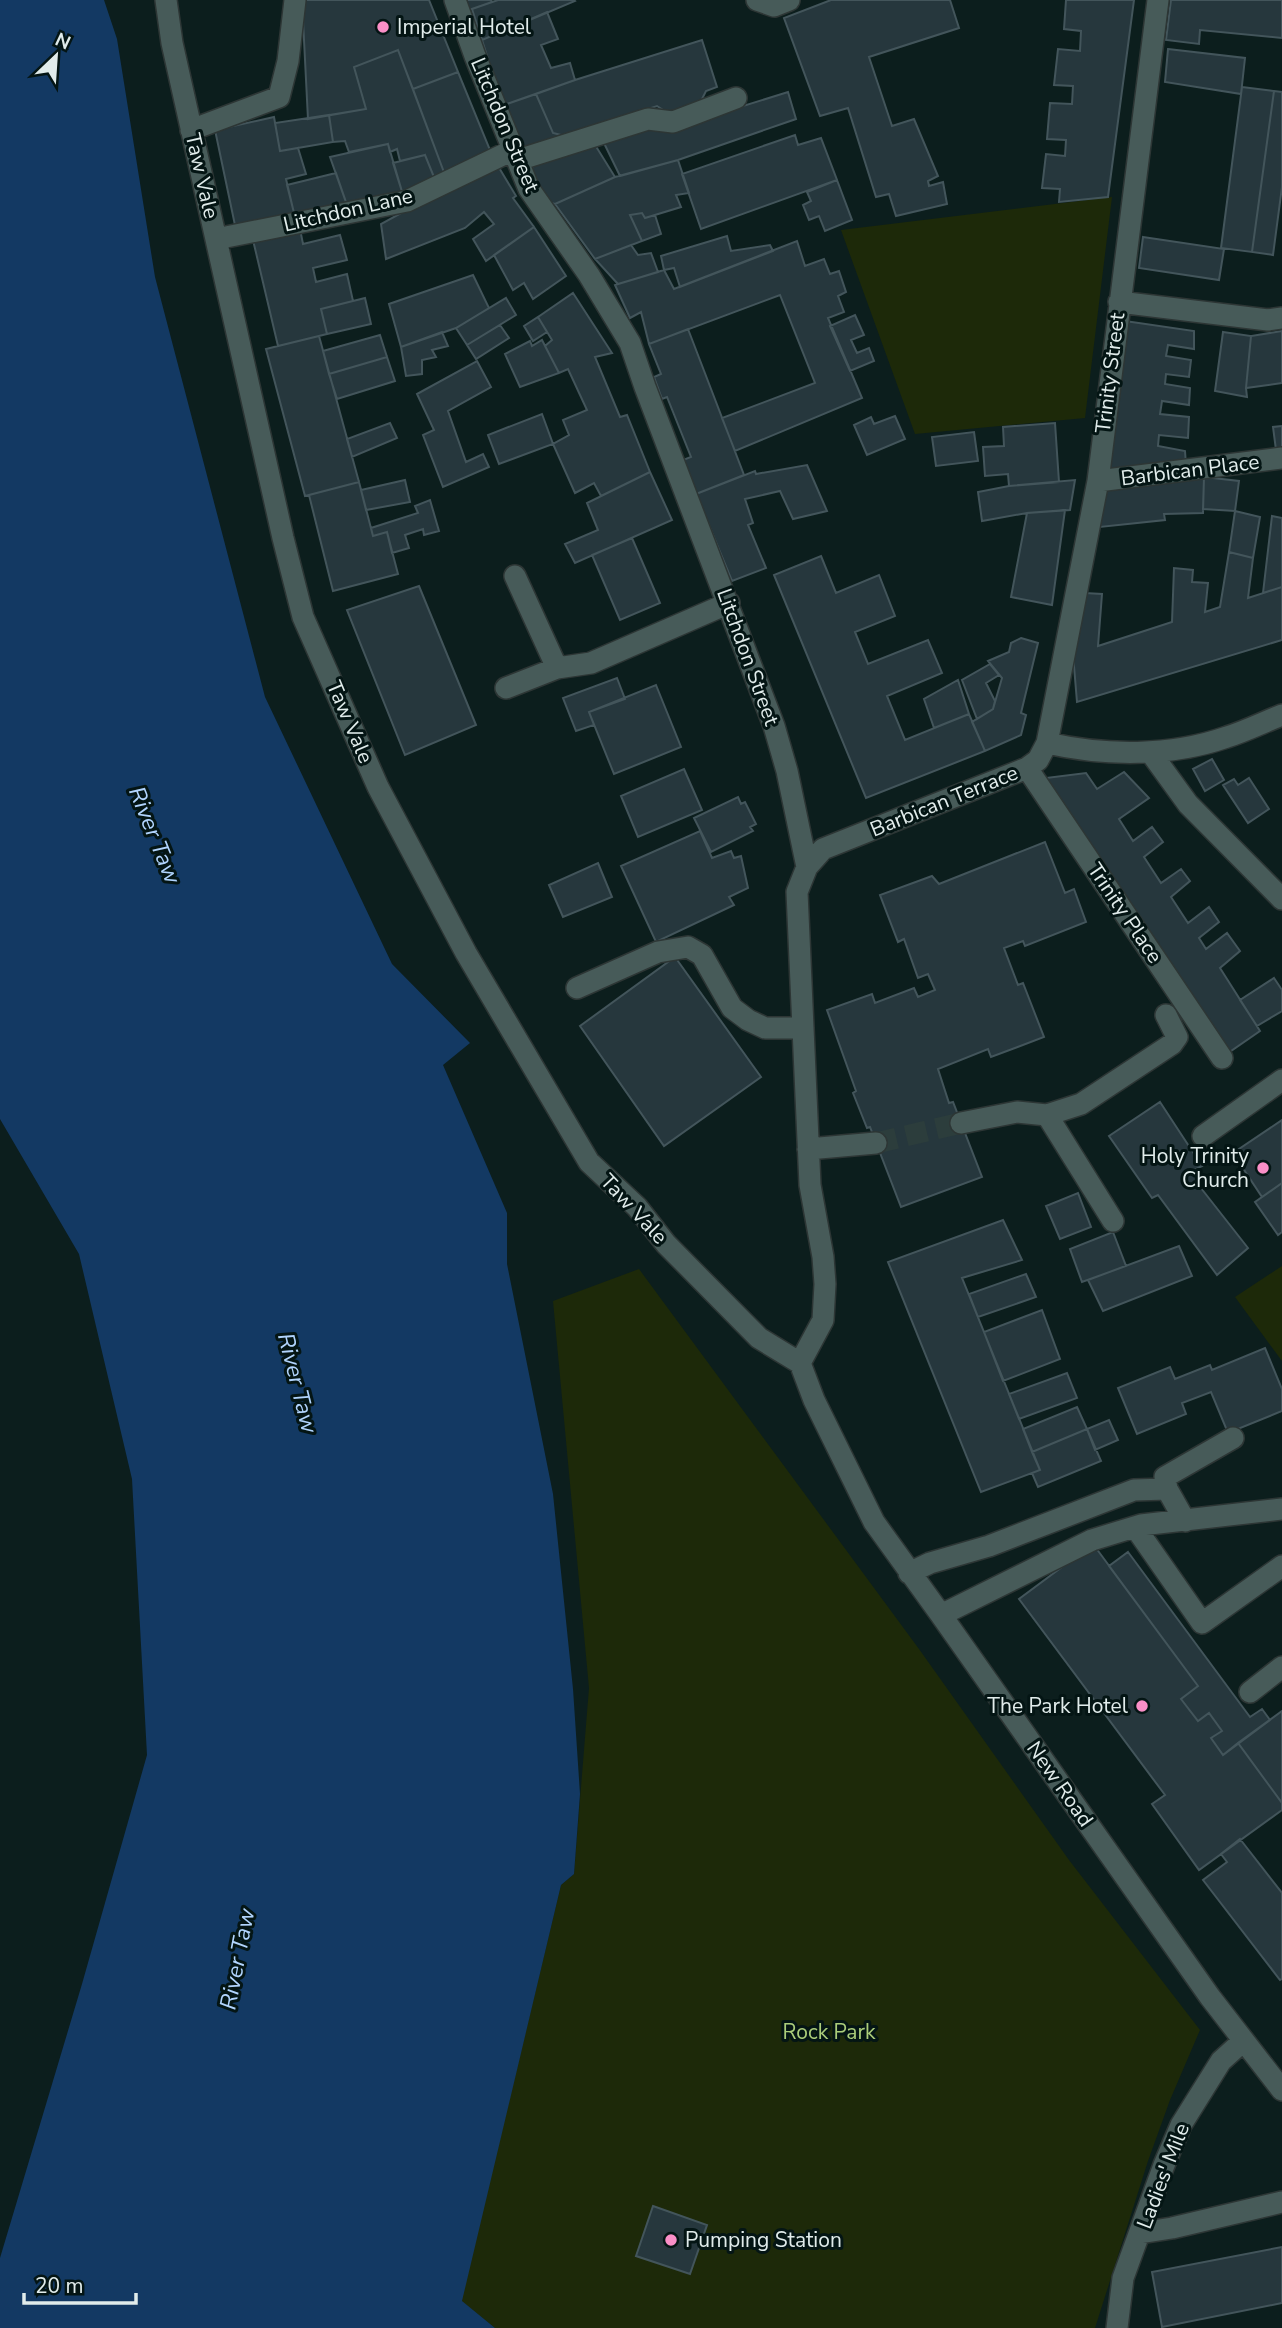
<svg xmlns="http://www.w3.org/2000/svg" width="1282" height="2328" font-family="'Nunito Sans',sans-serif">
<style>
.green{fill:#1d2909}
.water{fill:#133963}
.building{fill:#26373d;stroke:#43555b;stroke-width:2}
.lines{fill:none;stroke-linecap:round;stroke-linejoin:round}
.minor-tunnel{stroke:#2c3d3c;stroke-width:21;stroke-dasharray:21 10;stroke-linecap:butt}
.minor-casing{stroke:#2d3635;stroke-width:24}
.minor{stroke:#475b59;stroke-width:21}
.poi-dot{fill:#fa8fc7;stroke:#041514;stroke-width:2.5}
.labels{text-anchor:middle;stroke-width:6;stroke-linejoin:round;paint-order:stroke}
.poi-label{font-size:21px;fill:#e1eceb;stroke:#041514;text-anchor:start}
.street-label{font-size:21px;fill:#e1eceb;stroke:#041514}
.park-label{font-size:21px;fill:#abcd7a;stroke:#041514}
.water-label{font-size:23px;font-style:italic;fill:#b1d4fd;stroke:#041514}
</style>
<rect width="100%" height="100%" fill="#0c1e1d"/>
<!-- green -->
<path class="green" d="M1112 197 1085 418 915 434 841 230Z
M1282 1266V1361L1235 1297Z
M639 1269 919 1649 1069 1860 1200 2030 1170 2100 1148 2161 1095 2328H495L461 2301 561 1885 574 1874 589 1688 553 1301Z"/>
<!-- water -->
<path class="water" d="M0 0H104L117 39 155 277 265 697 392 964 470 1043 443 1065 507 1213V1264L553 1494 573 1689 580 1794 574 1874 561 1885 462 2301 495 2328H0V2258L82 1984 147 1755 132 1479 79 1254 0 1119Z"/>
<!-- building -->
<path class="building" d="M302 0H429L458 72 413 89 398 50 354 67 366 109 308 119Z
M466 0H491L492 2 469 10Z
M498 0H574L575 1 482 40 472 9Z
M831 0H950L959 28 869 57 892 126 914 119 938 176 928 181 929 186 943 182 947 204 896 216 889 194 876 197 848 108 820 116 784 18Z
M1066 0H1134L1108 197 1059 202 1060 189 1042 188 1046 154 1065 156 1066 140 1047 139 1050 103 1072 104 1073 86 1054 85 1058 49 1080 51 1081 31 1064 29Z
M1171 0H1282V38L1200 30 1199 44 1166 40Z
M547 12 558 39 541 45 551 68 570 63 575 80 504 105 485 61 488 59 482 40Z
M702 40 717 87 706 91 697 109 674 117 657 106 565 136 553 133 536 94 575 80Z
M1168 49 1245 58 1241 94 1165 82Z
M398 50 445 175 436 182 425 155 400 161 397 149 390 152 388 144 349 152 345 141 333 142 329 115 366 109 354 67Z
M458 72 490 150 445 175 413 89Z
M1242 87 1274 91 1252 252 1221 248Z
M1274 91 1282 92V187L1273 255 1252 252Z
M788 92 796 119 678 160 620 176 602 139 641 125 669 129Z
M536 94 553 133 565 136 536 149 516 144 504 105Z
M329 115 333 142 280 151 275 123Z
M274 117 280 151 298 148 306 174 286 179 294 213 236 230 215 130Z
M795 135 798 145 821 138 837 180 701 229 682 174Z
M592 140 615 177 555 204 544 201 530 173 536 159Z
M388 144 403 195 347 205 330 157Z
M425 155 436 182 403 195 393 163Z
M678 160 689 193 676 195 681 207 645 218 642 213 630 215 642 241 595 259 555 204 615 177Z
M498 166 516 196 513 198 534 227 486 261 473 239 494 224 484 212 465 228 386 259 381 224 434 195Z
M336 173 347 205 294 213 287 185Z
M837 180 852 220 825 231 819 216 809 220 803 205 811 201 807 192Z
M642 213 645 218 655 215 661 234 642 241 630 215Z
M534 227 566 276 533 299 524 283 513 290 494 255Z
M300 229 303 244 340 235 347 260 313 268 316 282 347 274 353 301 321 309 327 334 278 346 253 240Z
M727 236 731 251 770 245 773 251 680 287 674 268 664 270 661 256Z
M1143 237 1224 249 1219 280 1139 268Z
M797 241 805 266 824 259 830 274 839 271 846 292 838 296 844 312 828 318 862 398 735 451 722 418 815 383 780 295 649 344 641 312 630 318 615 285 664 270 674 289Z
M631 245 638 255 651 253 658 272 618 284 595 259Z
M473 275 489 308 456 328 401 347 389 304Z
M573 293 612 353 595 357 620 417 627 415 650 472 601 496 594 483 575 493 553 444 569 435 563 420 587 410 568 369 559 373 545 346 552 340 538 317Z
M365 298 371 324 327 334 321 309Z
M506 298 516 315 467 345 456 328Z
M855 315 864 335 851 340 857 353 869 348 874 361 850 371 830 326Z
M538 317 547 332 533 341 524 326Z
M1125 321 1194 331V349L1168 345 1166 356 1191 360 1189 377 1166 374 1165 384 1190 388 1189 405 1162 401 1160 414 1189 417 1188 438 1159 435 1158 446 1185 451 1186 465 1108 469Z
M500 325 509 338 476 359 467 345Z
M688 329 744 475 696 494 683 460 691 457 667 397 662 399 654 377 661 374 649 344Z
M1282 331V383L1246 388 1251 336Z
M442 332 448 346 432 350 436 357 422 360V374L406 376 401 347Z
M1223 332 1251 336 1246 388 1247 397 1215 391Z
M380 335 387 357 329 374 323 351Z
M319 336 359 482 305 496 266 349Z
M542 340 559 373 520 387 505 354 530 341 532 346Z
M387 357 395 381 337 399 329 374Z
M477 361 491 387 448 411 466 462 483 454 489 467 443 487 423 435 434 430 417 394Z
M542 414 553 444 499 464 488 435Z
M895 416 905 439 867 455 854 425 871 417 874 424Z
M390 423 397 438 352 457 347 439Z
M1055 423 1059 482 1009 486 1008 474 985 476 983 447 1004 446 1003 427Z
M1282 426V449L1276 450 1273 427Z
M974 432 978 461 936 466 932 437Z
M807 465 827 511 793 519 780 491 745 499 753 523 748 525 766 568 732 581 696 494 755 471 756 474Z
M650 472 672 520 575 563 565 544 598 530 587 503Z
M1204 477 1203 513 1164 514 1165 520 1100 527 1103 487Z
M1204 477 1239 481 1235 511 1203 509Z
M405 480 410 502 366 510 361 490Z
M1075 480 1070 510 1027 513 982 521 978 492 1009 486Z
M359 482 373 536 387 532 398 574 333 591 309 495Z
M430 500 439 531 424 535 423 529 405 535 409 548 392 553 387 532 373 536 371 528 418 513 415 506Z
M1065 510 1052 605 1011 597 1027 513Z
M1235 511 1260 517 1253 558 1229 552Z
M1272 516 1282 518V587L1263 593Z
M632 538 660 603 620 620 592 555Z
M1229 552 1253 558 1248 598 1282 587V640L1077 702 1073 654 1085 593 1102 594 1098 646 1172 622 1174 568 1193 570 1192 582 1208 583 1205 612 1220 607Z
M821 556 836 593 879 575 895 616 855 632 868 664 928 640 942 673 887 696 905 740 969 714 985 751 866 798 774 575Z
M419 586 476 725 405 755 347 610Z
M1021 638 1038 643 1021 713 1026 715 1021 735 985 751 972 722 993 709 1002 678 988 661 1009 652 1011 643Z
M990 664 999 675 986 683 995 701 993 709 977 719 962 680Z
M617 678 625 699 589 712 594 725 576 731 563 698Z
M958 680 969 714 934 728 924 699Z
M656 685 681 747 614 774 589 712Z
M1212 759 1224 780 1205 791 1193 769Z
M684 769 702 810 638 837 621 796Z
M1124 772 1149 798 1119 819 1133 841 1152 827 1163 842 1144 857 1161 883 1181 869 1190 881 1171 897 1188 923 1209 907 1219 922 1199 938 1206 949 1227 933 1240 951 1220 968 1260 1031 1228 1053 1046 778 1086 773 1097 789Z
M1249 778 1269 809 1248 823 1223 785 1234 779 1238 785Z
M738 797 741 804 745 802 756 824 750 827 753 831 711 852 694 818Z
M700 831 712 858 731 851 734 858 741 856 748 888 729 897 734 905 656 942 621 866Z
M1045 842 1065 893 1074 889 1086 922 1025 946 1023 941 1004 948 1018 985 1023 983 1044 1037 991 1057 988 1049 938 1069 949 1103 953 1102 982 1177 901 1207 870 1127 867 1128 853 1093 856 1091 827 1010 872 994 875 1003 914 988 918 997 935 990 928 974 918 978 904 939 898 942 880 895 932 876 939 884Z
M598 863 612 897 563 917 549 885Z
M675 957 761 1077 664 1146 580 1026Z
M1274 978 1282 990V1011L1257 1026 1240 1000Z
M1160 1102 1202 1166 1196 1169 1203 1178 1197 1183 1248 1248 1217 1275 1158 1195 1152 1198 1109 1136Z
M1282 1120V1183L1262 1197 1233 1153Z
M1282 1183V1232L1278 1235 1255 1202Z
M1078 1193 1091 1227 1060 1239 1046 1206Z
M1003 1220 1022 1260 962 1278 1040 1470 981 1492 888 1262Z
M1113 1232 1126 1266 1082 1282 1070 1249Z
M1179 1246 1192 1276 1103 1311 1088 1280Z
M1026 1274 1036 1297 978 1317 969 1294Z
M1042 1310 1060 1359 1003 1381 984 1332Z
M1265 1348 1282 1389V1411L1228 1433 1211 1392 1182 1403 1186 1414 1137 1434 1118 1388 1170 1367 1175 1379 1210 1365 1212 1370Z
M1067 1373 1077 1398 1019 1419 1009 1394Z
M1077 1407 1087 1429 1032 1452 1023 1429Z
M1109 1420 1118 1440 1095 1450 1087 1429Z
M1087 1429 1101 1461 1038 1487 1032 1473 1040 1470 1032 1452Z
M1093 1544 1198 1686 1181 1699 1198 1721 1209 1713 1222 1731 1211 1738 1223 1755 1238 1743 1282 1803V1810L1199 1870 1152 1804 1165 1795 1019 1599Z
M1128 1552 1250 1717 1262 1709 1270 1720 1223 1755 1211 1738 1222 1731 1209 1713 1198 1721 1181 1699 1198 1686 1109 1566Z
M1282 1711V1803L1238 1743Z
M1240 1839 1282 1893V1979L1280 1980 1203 1880 1227 1862 1221 1854Z
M653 2206 707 2225 690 2274 636 2256Z
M1282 2247V2303L1162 2327 1152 2272Z"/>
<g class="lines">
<!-- minor-tunnel -->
<path class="minor-tunnel" d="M876 1143 961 1123"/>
<defs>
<path id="minor" d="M166 0 172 43 283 538 303 617 378 787 466 953 589 1162 637 1207 666 1244 759 1338 800 1363 814 1400 874 1522 941 1615 1210 1997 1282 2090
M455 0 475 56 529 189 589 275 630 343 645 387 774 726 787 771 807 867 797 892 803 1028 810 1185 823 1257 825 1284 823 1320 800 1363
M757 0 774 6 789 0
M191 130 279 97 288 61 295 0
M518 160 648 119 673 122 736 98
M216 239 407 201 513 150
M1119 302 1268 320 1282 318
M1098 481 1282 458
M515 576 557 668
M506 688 557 668 591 663 729 603
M1047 743 1098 481 1158 0
M1151 753 1188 804 1282 899
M1027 768 1222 1058
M807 867 823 849 1027 768 1038 760 1047 743C1105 756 1170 757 1227 737 1246 731 1264 722 1282 715
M577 988 658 952 688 947 702 955 732 1008 748 1020 765 1028H803
M1047 1115 1113 1221
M961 1123 1017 1112 1047 1115 1081 1104 1172 1044 1177 1037 1166 1015
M1203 1136 1282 1080
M808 1149 876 1143
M1167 1489 1165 1477 1233 1438
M1135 1527 1202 1623 1282 1566
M909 1573 930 1563 989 1546 1134 1490 1167 1489 1185 1521
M941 1615 1092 1540 1141 1525 1282 1509
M1250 1692 1282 1667
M1140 2233 1172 2228 1282 2202
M1117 2328 1123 2278 1164 2165 1181 2125 1221 2061 1243 2041"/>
</defs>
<!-- minor casing -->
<use href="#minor" class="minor-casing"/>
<!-- minor -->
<use href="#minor" class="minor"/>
</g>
<!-- markers -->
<g class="poi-dot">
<circle cx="383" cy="27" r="7"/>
<circle cx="1263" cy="1168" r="7"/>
<circle cx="1142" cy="1706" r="7"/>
<circle cx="671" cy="2240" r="7"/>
</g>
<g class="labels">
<!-- poi labels -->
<g class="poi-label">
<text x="397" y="34">Imperial Hotel</text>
<text x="1249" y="1163" text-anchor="end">Holy Trinity<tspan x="1249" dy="24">Church</tspan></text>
<text x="1128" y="1713" text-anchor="end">The Park Hotel</text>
<text x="685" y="2247">Pumping Station</text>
</g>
<!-- street labels -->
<g class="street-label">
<text transform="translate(505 125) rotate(67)" y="7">Litchdon Street</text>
<text transform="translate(202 176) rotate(77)" y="7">Taw Vale</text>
<text transform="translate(348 210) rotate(-13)" y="7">Litchdon Lane</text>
<text transform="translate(1110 373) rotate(-83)" y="7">Trinity Street</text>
<text transform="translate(1190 470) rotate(-7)" y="7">Barbican Place</text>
<text transform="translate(748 657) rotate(70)" y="7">Litchdon Street</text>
<text transform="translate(350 722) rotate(67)" y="7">Taw Vale</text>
<text transform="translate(944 801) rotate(-22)" y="7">Barbican Terrace</text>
<text transform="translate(1125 913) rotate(56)" y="7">Trinity Place</text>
<text transform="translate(634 1209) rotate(47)" y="7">Taw Vale</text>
<text transform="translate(1060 1784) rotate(55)" y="7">New Road</text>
<text transform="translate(1163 2176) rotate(-69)" y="7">Ladies' Mile</text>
</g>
<!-- park labels -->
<g class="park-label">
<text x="829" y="2039">Rock Park</text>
</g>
<!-- water labels -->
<g class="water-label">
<text transform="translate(155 835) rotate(68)" y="8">River Taw</text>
<text transform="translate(298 1383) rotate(76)" y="8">River Taw</text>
<text transform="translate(237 1959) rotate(-79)" y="8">River Taw</text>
</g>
</g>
<!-- north arrow -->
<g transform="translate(56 56) rotate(25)" stroke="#041514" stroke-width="5" paint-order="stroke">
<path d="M0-5L12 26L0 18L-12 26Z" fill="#e1eceb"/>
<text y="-10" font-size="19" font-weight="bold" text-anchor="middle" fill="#e1eceb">N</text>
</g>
<!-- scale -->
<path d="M24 2293v10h112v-10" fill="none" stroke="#e1eceb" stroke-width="3.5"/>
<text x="35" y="2293" font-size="21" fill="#e1eceb" stroke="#041514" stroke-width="5" paint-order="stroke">20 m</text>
</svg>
